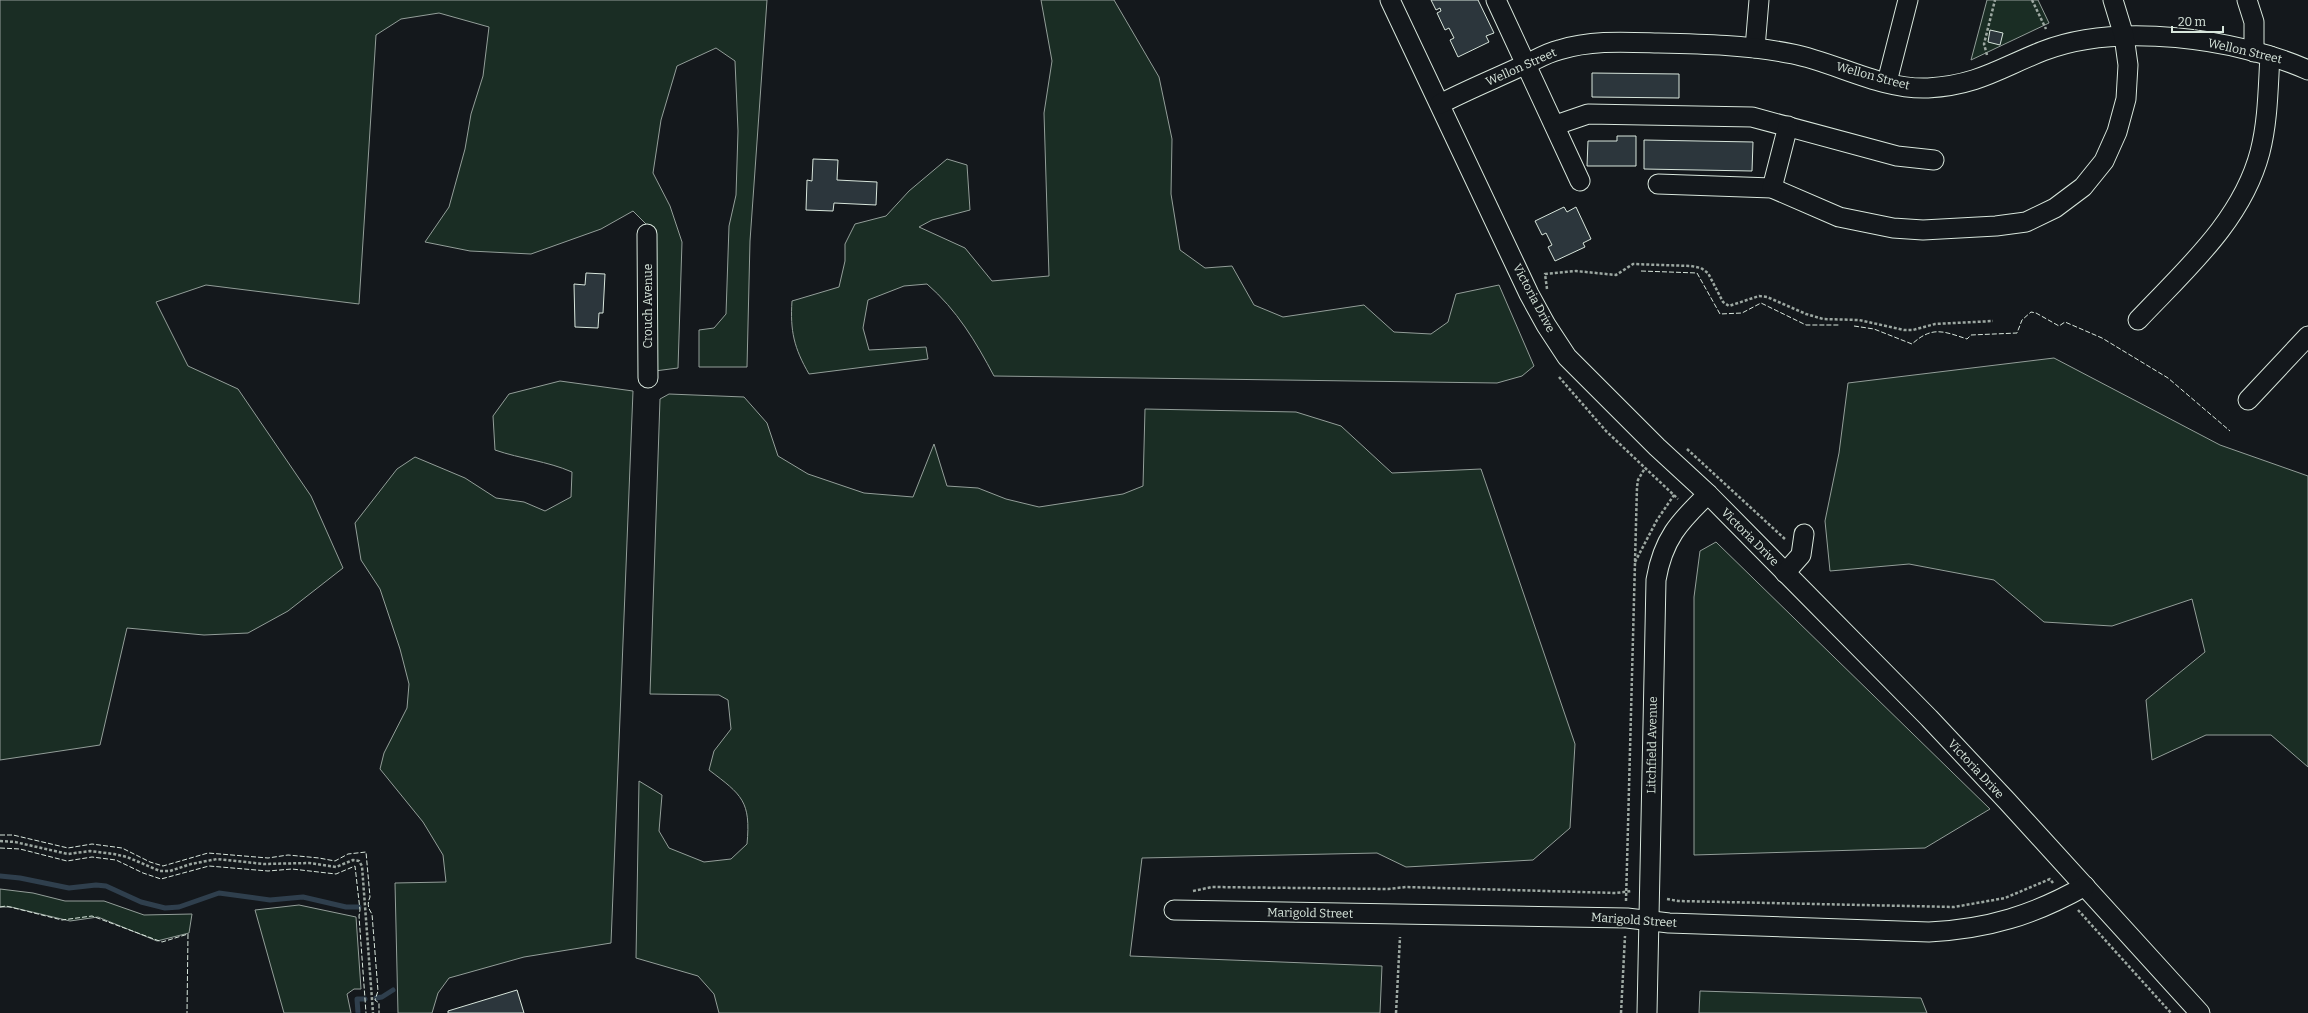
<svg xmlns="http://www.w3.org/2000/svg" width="2308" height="1013" font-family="Bitter,serif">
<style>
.green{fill:#1a2d24;stroke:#939e99}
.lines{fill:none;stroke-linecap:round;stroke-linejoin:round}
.stream{stroke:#2f3f4d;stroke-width:5}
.building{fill:#2c363c;stroke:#d8e6dc}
.minor-casing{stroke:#d8e6dc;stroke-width:21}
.path{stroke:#9da8a2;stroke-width:2.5;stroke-dasharray:3 2;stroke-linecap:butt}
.minor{stroke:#14181c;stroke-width:19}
.fence{stroke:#d8e6dc;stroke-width:1;stroke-dasharray:5 2;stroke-linecap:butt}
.labels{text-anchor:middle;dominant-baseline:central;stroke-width:3;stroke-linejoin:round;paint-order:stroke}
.street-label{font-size:12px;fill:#d8e6dc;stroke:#14181c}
</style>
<rect width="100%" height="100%" fill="#14181c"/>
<g class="green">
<path d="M0,0H767L750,241L747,367H699V330L714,328L726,314L729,226L736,195L738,131L735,61L716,48L677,66L661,120L653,173L670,206L682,242L678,368L647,372L654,232L633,211L601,229L531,254L470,251L425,242L449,207L465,149L471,114L483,76L489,27L439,13L401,19L376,35L359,304L206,285L156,302L188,366L238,389L311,496L343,568L288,611L248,633L204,635L127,628L100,745L0,760Z"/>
<path d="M1041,0H1114L1159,77L1172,139L1171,194L1180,250L1205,268L1232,266L1254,305L1283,317L1364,305L1394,332L1431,334L1448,322L1456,294L1499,285L1534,366L1522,376L1497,383L994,376C976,342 957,310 927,284L904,286L868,300L863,328L869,350L926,347L928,359L809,374C794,348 790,331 792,301L839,287L845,261V244L855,224L886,216L909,191L947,159L967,165L970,210L932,220L919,227L965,248L992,281L1049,276L1044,113L1052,61Z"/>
<path d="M1987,0H2038L2049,23L1971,60Z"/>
<path d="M2054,358L2220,445L2308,476V767L2271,735H2206L2152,760L2146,700L2205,652L2192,599L2112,626L2044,622L1994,580L1909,564L1830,571L1825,521L1839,453L1848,383Z"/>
<path d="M560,381L633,391L611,943L524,957L449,978L438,993L432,1013H398L395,883L446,882L443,855L423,822L380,769L384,753L407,708L409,684L400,649L380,589L361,560L355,523L397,469L415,457L465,478L496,498L524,502L545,511L571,497L572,472C547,461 521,459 495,450L493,416L509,394Z"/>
<path d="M669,394L744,397L767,423L778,456L808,474L864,493L913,497L934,444L947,486L978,488L1006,499L1039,507L1123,494L1143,486L1145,409L1296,412L1341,426L1392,473L1481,469L1575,744L1570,828L1533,860L1406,867L1377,853L1142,858L1130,956L1382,966L1380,1013H719L714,994L698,976L636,958L639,781L662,795L659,831L669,848L704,862L731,859L747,844C751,801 742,795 709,770L714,751L731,729L728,700L719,695L650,694L660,399Z"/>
<path d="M1716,542L1990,809L1925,848L1694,855V597L1700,551Z"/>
<path d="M0,889L33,893L65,901H104L144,915L192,914L189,933L157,941L98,917L70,921L11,907H0Z"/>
<path d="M299,905L356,917L361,989H354L347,994L351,1013H284L255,910Z"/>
<path d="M1700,991L1921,998L1927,1013H1699Z"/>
</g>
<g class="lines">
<g class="stream">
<path d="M0,876L20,878L69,888L96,885L106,886L141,902L165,908L179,907L219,893L270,900L303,897L346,907H359"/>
<path d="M376,998L382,997L393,990"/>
<path d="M358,1013L357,999H365"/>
</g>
</g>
<g class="building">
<path d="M1431,0H1478L1494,33L1486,36L1489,42L1458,57L1450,40L1454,38L1449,28L1445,30L1437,13L1441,11L1440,8L1436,10Z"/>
<path d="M1990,30L2003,33L2000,45L1988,42Z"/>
<path d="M1592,73L1679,74V98L1592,97Z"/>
<path d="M1617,136H1636V166H1587L1588,141H1617Z"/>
<path d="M1644,140L1753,142L1752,171L1644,169Z"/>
<path d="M813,159L838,160L837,180L877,182L876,205L834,203L833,211L806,210L807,180L812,181Z"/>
<path d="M1564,207L1567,212L1576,207L1591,239L1583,243L1585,247L1555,261L1548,247L1552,245L1546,233L1542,235L1535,221Z"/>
<path d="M586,273L605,274L603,313H599L598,328L575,327L574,284L585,285Z"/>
<path d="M517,990L524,1013H448V1011Z"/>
</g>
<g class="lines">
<defs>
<g id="minor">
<path d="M1390,0L1529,294L1546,325L1567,357L1657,447L1708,494L1929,718L2007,801L2200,1013"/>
<path d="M1496,0L1580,181"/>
<path d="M2247,0L2254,22V52"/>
<path d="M1755,48L1759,0"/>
<path d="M1887,82L1908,0"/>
<path d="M1440,104C1467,90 1494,79 1522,66C1534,61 1546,53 1559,50C1591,40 1624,42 1658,43C1703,44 1749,45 1793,54C1837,63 1882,90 1928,88C1978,85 2000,68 2043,51C2117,22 2236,38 2308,70"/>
<path d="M1556,125L1588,114L1752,117L1897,156L1934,160"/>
<path d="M1658,184L1772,188L1839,217L1893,228L1923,230L1996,226L2026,222L2055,208L2083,187L2104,161L2117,132L2126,99L2128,65L2124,36L2113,0"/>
<path d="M1772,188L1788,126"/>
<path d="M647,234L648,378"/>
<path d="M2138,320C2185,270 2242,221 2260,152C2268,121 2268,88 2270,56"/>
<path d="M2248,400L2308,336"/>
<path d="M1785,573L1801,555L1804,534"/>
<path d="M1174,910L1627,918L1669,923L1929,932C1988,929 2034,915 2085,886"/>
<path d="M1647,1013L1656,580C1663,539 1679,522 1708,494"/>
</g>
</defs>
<use href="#minor" class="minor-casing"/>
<g class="path">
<path d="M2032,0L2046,29"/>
<path d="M1987,55L1984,44L1995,0"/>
<path d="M1547,289L1545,274L1576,271L1616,275L1633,264L1691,266L1701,268L1708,273L1723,302L1729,306L1759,296L1767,297L1806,314L1823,319L1859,320L1904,330H1913L1935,324L1993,321"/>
<path d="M1559,377L1606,431L1678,499"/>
<path d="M1687,449L1786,540"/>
<path d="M1635,562L1657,520L1674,495"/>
<path d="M0,841L15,842L68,854L90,851L114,854L127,857L160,871H170L191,864L217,859L264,864L309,863L336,867L353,860L359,861L362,866L373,1013"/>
<path d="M1193,891L1212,887L1388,889L1406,887L1616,893L1632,891"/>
<path d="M1667,899L1678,901L1954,907L2005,898L2050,879L2053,883"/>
<path d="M1626,901L1637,487L1638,480L1645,468"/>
<path d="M2078,910L2171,1013"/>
<path d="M1396,1013L1400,937"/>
<path d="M1621,1013L1625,936"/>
</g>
<use href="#minor" class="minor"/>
<g class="fence">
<path d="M1641,271L1697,273L1720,314L1742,313L1761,303L1806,325H1840"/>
<path d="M1854,326L1874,329L1912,344C1932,326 1943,331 1967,339L1971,335L2017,333L2022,320L2031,312L2036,313L2059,326L2065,322L2102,338L2168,378L2230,431"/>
<path d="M0,835H13L68,848L92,844L122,848L150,862L163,866L208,853L268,858L288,855L319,858L335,861L348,854L366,852L370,897C367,904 368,908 372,914L378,991L375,1000L379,1003V1013"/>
<path d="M0,848L20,849L67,861L92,857L116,860L143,873L161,879L209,866L268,871L292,869L336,874L355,866L360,910L359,916L366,1013"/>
<path d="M0,907L6,906L62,920L92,916L162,942L188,934L187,1013"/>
</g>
</g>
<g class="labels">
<g class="street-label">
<text transform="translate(2245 51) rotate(13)">Wellon Street</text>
<text transform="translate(1521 67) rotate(-24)">Wellon Street</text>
<text transform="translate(1873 76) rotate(15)">Wellon Street</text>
<text transform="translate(1534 298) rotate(62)">Victoria Drive</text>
<text transform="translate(648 306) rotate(-90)">Crouch Avenue</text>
<text transform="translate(1750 537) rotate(45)">Victoria Drive</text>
<text transform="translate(1652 745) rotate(-89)">Litchfield Avenue</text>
<text transform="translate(1976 769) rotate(47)">Victoria Drive</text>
<text transform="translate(1310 913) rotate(1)">Marigold Street</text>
<text transform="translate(1634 920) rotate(4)">Marigold Street</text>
</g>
</g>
<path d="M2172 26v6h51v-6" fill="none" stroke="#d8e6dc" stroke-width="2"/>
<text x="2178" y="26" font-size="12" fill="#d8e6dc" stroke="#14181c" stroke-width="3" paint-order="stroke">20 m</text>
</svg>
